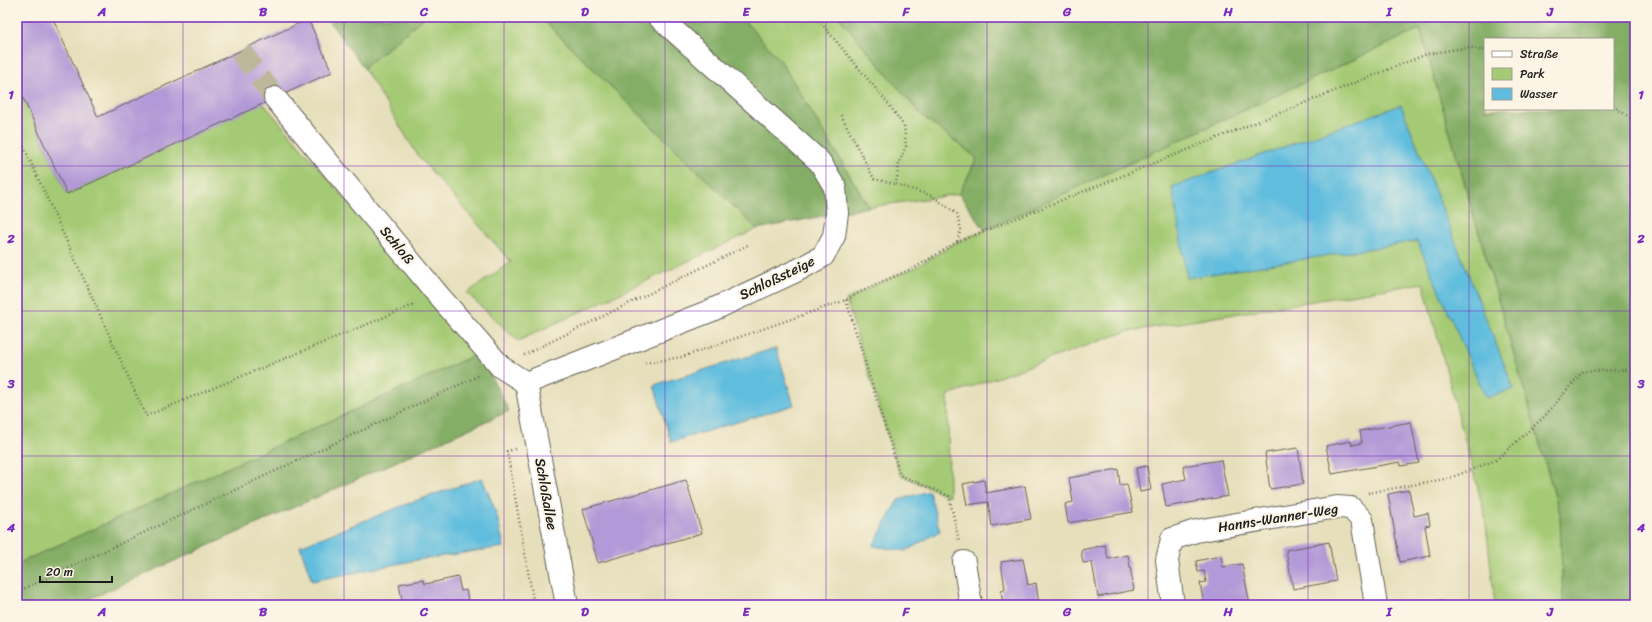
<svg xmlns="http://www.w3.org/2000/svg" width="1652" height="622" font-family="Sriracha,sans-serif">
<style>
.green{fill:#a5ca75;stroke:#607348}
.forest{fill:#84ae66;stroke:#506541;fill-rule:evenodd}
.water{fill:#60bdde;stroke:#3e6c7d}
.building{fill:#b299d7}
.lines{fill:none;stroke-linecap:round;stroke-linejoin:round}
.minor-tunnel{stroke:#beb89b;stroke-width:22;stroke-dasharray:22 11;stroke-linecap:butt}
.minor-casing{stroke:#636054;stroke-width:24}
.path{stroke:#636054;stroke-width:2.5;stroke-dasharray:1 3;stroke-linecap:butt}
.minor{stroke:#fff;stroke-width:22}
.grid{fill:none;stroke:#7b2cbf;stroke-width:1;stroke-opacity:0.55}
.labels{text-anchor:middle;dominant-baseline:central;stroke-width:4;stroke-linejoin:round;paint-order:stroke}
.street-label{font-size:14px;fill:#1c1c1c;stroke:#fcf5e5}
.neatline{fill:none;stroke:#7b2cbf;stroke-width:1.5}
.grid-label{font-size:13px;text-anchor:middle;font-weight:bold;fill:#7b2cbf}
</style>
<rect width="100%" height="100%" fill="#fcf5e5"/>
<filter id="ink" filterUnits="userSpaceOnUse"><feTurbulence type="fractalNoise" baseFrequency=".025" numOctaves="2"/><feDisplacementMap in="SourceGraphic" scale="8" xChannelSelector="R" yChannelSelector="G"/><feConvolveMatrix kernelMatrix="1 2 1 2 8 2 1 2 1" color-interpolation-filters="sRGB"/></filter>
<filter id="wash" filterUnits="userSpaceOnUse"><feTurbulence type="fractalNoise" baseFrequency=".012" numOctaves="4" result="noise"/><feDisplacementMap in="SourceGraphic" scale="16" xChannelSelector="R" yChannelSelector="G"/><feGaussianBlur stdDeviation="0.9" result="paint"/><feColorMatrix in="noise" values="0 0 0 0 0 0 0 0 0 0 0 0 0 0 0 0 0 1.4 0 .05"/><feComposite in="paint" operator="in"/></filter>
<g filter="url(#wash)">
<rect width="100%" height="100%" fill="#e6dfbb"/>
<g class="green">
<path d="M424,17H540L757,229L518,341L467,293L511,262L418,156L364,68Z"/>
<path d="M741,17H839L921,115L977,158L959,194L869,207L780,60Z"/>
<path d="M1420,29L1560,514L1563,605H1495L1485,515L1423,283L1125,332L948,395L949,496L900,475L846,300L870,287L916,267L957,242L985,230Z"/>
<path d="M17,85L67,194L263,103L430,298L475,355L17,564Z"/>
</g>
<g class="forest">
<path d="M319,17H424L364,68L327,19Z"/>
<path d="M540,17H741L780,60L869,207L757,229Z"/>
<path d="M839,17H1635V605H1563L1560,514L1420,29L985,230L959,194L977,158L921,115ZM1485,39H1613V109H1485Z"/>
<path d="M475,355L488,371L509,411L76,605H17V564Z"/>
</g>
<g class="water">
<path d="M1401,105L1514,389L1486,398L1417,241L1187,278L1172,187Z"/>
<path d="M776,348L794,405L671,442L654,385Z"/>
<path d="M482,478L496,512L504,547L417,560L312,581L300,546L412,502Z"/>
<path d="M929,491L940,531L906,551L873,546L898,500Z"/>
</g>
<g id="blocks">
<g class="building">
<path d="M17,17H52L98,117L308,19L332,72L67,194L17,85Z"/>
<path d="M1411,422L1419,463L1401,466L1400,462L1332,474L1326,446L1351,441L1352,445L1362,443L1360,431Z"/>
<path d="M1298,448L1303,484L1270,489L1265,453Z"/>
<path d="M1221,460L1228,496L1166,507L1162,484L1186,479L1183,466Z"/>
<path d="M1147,466L1151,490L1140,492L1136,468Z"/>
<path d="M1118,469L1120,485L1127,484L1133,512L1068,523L1065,504L1073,502L1069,478Z"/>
<path d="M686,480L702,533L598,563L583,509Z"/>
<path d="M984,480L986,493L1025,486L1031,519L992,526L988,502L967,505L963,484Z"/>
<path d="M1409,490L1414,516L1428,513L1430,525L1425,526L1430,556L1400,562L1388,494Z"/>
<path d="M1329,542L1336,581L1293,589L1286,550Z"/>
<path d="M1105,545L1108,559L1128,555L1134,590L1098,597L1092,562L1083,563L1081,550Z"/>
<path d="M1221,556L1223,567L1242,564L1250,605H1204L1200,583L1206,582L1204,571L1198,572L1196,561Z"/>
<path d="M1023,559L1028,585L1036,583L1039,605H1003L1001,590L1005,589L1001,562Z"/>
<path d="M458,577L461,591L466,590L469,605H403L399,584L423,580L425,584Z"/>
<path d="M1443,601L1444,605H1424L1423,604Z"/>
</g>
</g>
</g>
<g filter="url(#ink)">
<use href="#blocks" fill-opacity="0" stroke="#636054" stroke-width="1"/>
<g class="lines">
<path class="minor-tunnel" d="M240,51L275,98"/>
<defs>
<g id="minor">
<path d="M275,98L439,296L501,367L526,383"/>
<path d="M526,383L710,311L798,270L823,256L834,236L837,213L835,187L820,162L659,17"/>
<path d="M526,383L567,605"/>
<path d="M964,562L971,605"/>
<path d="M1173,605L1167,560L1172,539L1196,531L1337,507L1351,508L1362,520L1376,605"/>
</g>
</defs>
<use href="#minor" class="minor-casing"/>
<g class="path">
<path d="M816,17L887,102L904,126L906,146L899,163L896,184L932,196L957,214L961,229L957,242"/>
<path d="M1613,106L1635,121"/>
<path d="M841,115L874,179L896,184"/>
<path d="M17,132L146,416L416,304"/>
<path d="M846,300L900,475L949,496L959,541"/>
<path d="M524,355L748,245"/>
<path d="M645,363L682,357L846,300L870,287L916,267L957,242L1427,54L1470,47L1485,51"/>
<path d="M515,449L507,451L534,605"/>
<path d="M1368,493L1450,478L1496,460L1544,417L1583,371L1627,370L1635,381"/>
<path d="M17,592L478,376"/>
</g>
<use href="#minor" class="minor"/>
</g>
</g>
<path class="grid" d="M183,17V605M344,17V605M504,17V605M665,17V605M826,17V605M987,17V605M1148,17V605M1308,17V605M1469,17V605M17,166H1635M17,311H1635M17,456H1635"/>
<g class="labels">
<g class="street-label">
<text transform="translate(397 245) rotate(50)">Schloß</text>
<text transform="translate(777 278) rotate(-26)">Schloßsteige</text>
<text transform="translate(546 494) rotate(80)">Schloßallee</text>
<text transform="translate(1278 518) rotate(-9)">Hanns-Wanner-Weg</text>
</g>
</g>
<rect width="1652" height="622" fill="none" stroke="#fcf5e5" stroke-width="44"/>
<rect x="1484" y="38" width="130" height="72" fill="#fcf5e5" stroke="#a29e95"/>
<rect x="1492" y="51" width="20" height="6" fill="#ffffff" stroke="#a29e95"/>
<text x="1520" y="58" font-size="12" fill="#1c1c1c">Straße</text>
<rect x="1492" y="68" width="20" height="12" fill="#a5ca75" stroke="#a29e95"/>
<text x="1520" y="78" font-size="12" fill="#1c1c1c">Park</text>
<rect x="1492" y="88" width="20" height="12" fill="#60bdde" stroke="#a29e95"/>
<text x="1520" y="98" font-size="12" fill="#1c1c1c">Wasser</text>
<path d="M40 576v6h72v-6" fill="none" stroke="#1c1c1c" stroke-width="2"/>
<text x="46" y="576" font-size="12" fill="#1c1c1c" stroke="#fcf5e5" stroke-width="3" paint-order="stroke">20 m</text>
<rect x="22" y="22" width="1608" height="578" class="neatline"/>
<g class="grid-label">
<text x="102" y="16">A</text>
<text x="263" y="16">B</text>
<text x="424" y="16">C</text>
<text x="585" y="16">D</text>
<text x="746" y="16">E</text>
<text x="906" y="16">F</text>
<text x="1067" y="16">G</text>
<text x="1228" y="16">H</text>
<text x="1389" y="16">I</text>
<text x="1550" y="16">J</text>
<text x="11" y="99">1</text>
<text x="1641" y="99">1</text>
<text x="11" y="243">2</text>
<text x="1641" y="243">2</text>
<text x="11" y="388">3</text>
<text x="1641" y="388">3</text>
<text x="11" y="532">4</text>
<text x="1641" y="532">4</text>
<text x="102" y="616">A</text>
<text x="263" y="616">B</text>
<text x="424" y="616">C</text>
<text x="585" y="616">D</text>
<text x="746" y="616">E</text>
<text x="906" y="616">F</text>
<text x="1067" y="616">G</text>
<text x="1228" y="616">H</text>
<text x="1389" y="616">I</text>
<text x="1550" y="616">J</text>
</g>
</svg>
